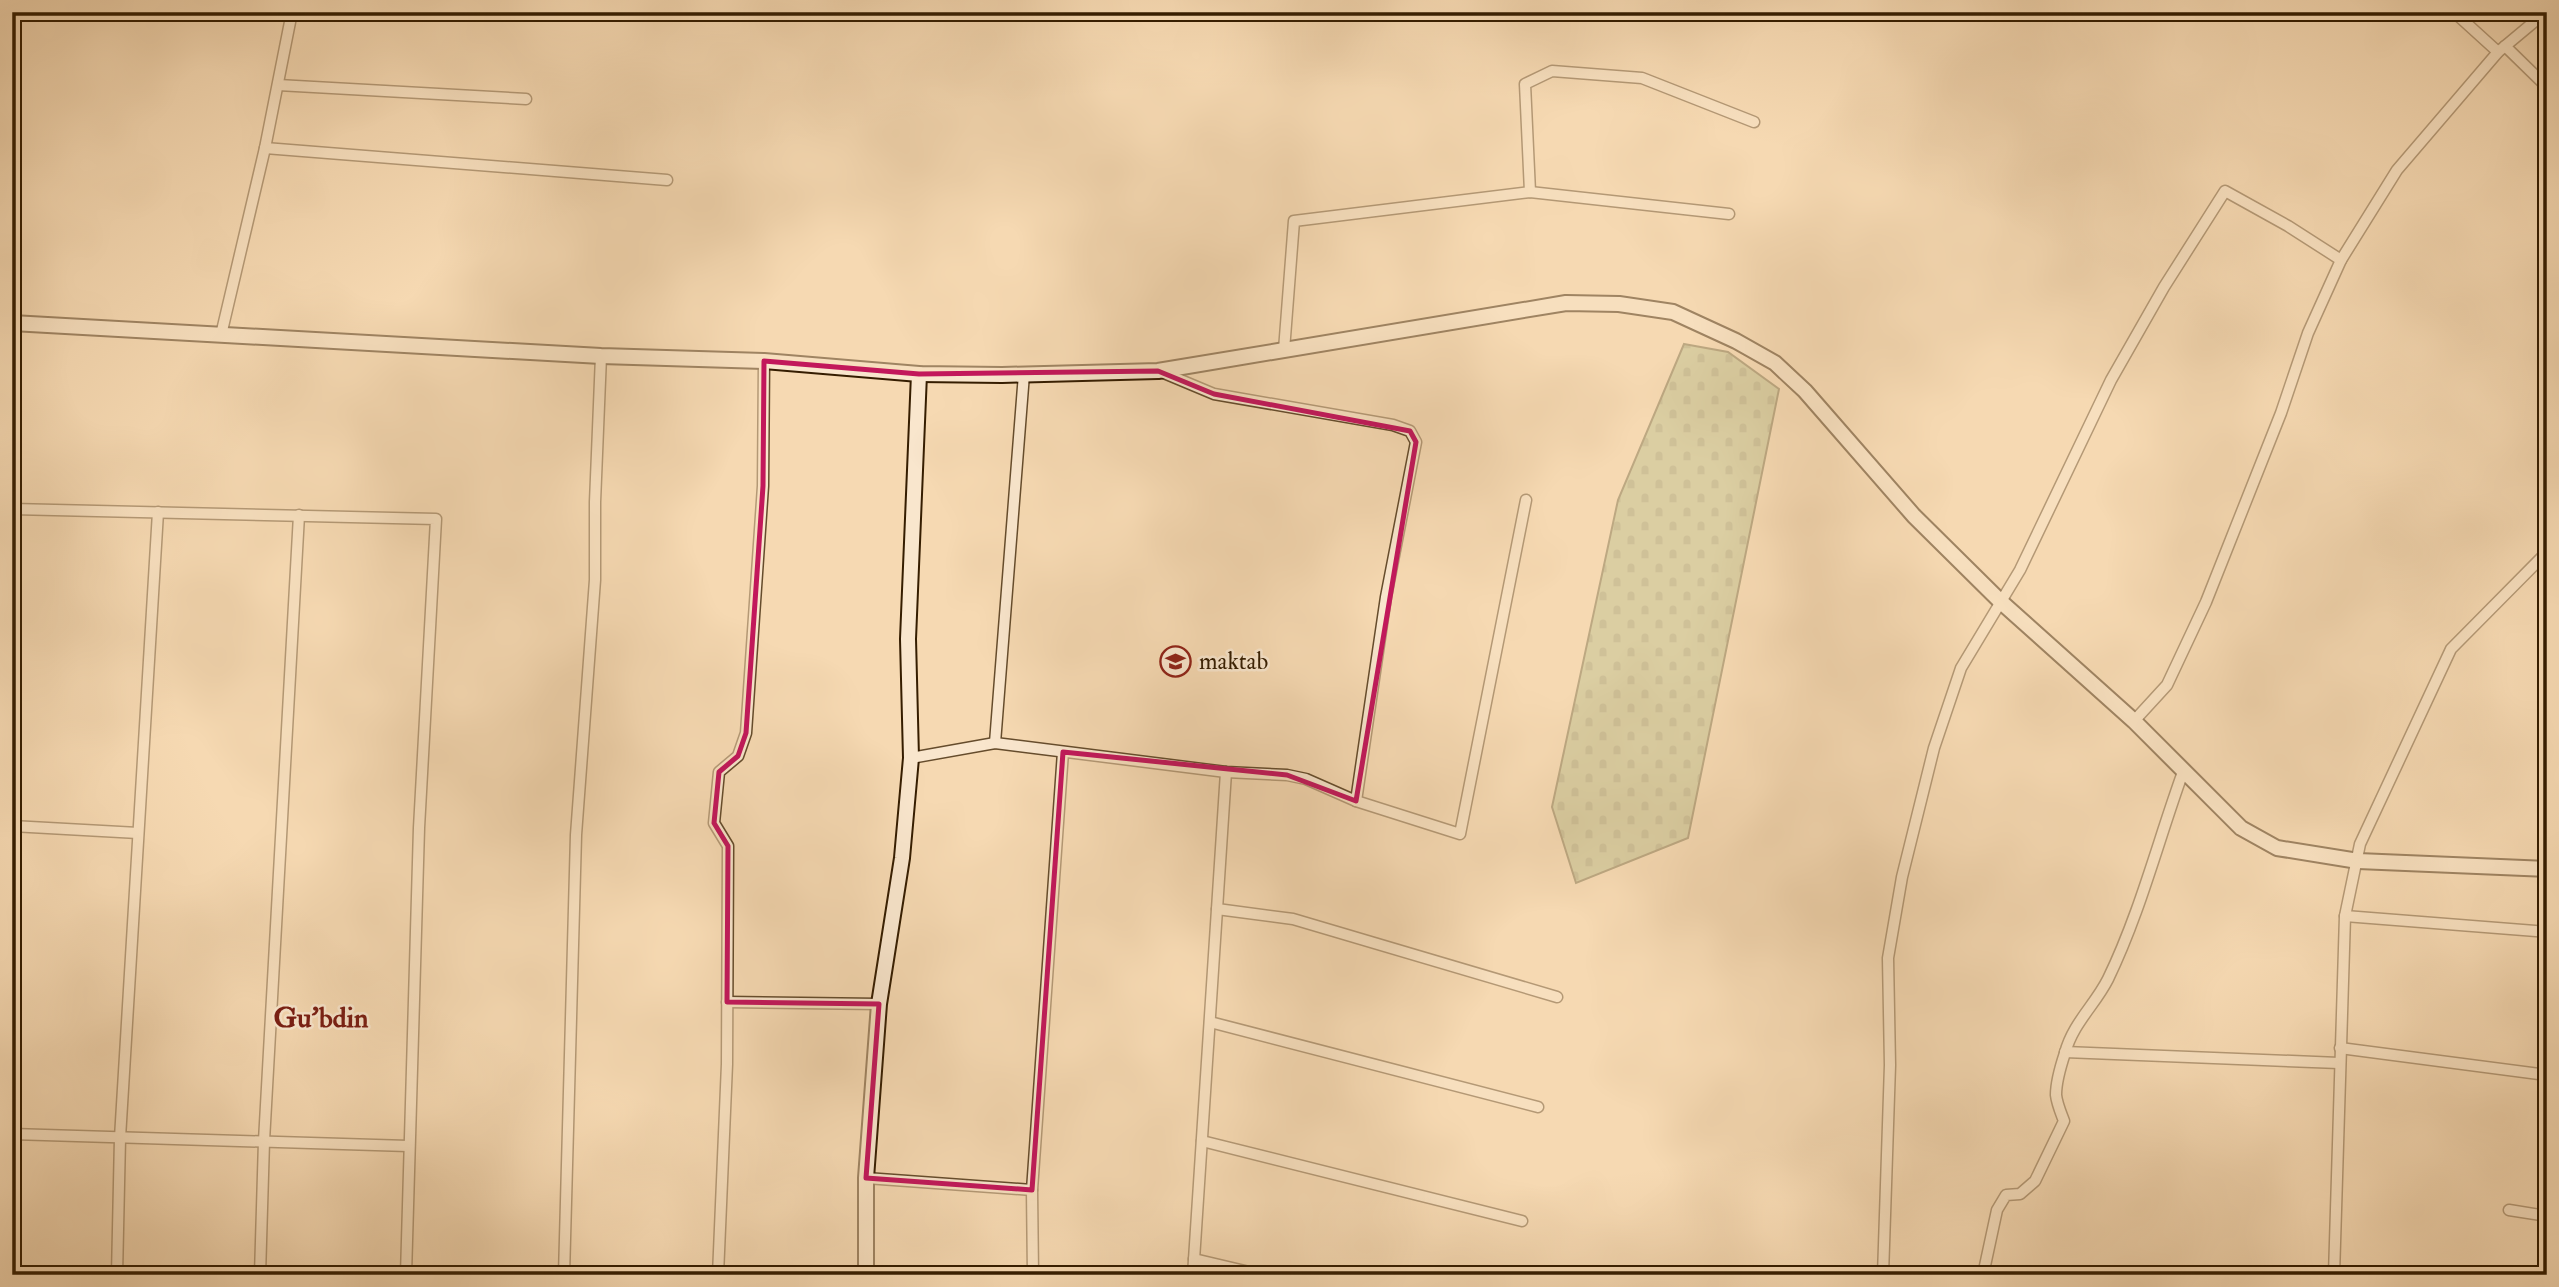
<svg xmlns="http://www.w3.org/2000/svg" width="2559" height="1287" font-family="'IM FELL Double Pica',serif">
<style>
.cemetery{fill:url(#cemetery-stones);stroke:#786e47;stroke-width:2}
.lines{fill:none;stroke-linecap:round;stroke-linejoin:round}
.street-casing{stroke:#654c2c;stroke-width:13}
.secondary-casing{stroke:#351d00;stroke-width:18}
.street{stroke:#f9e6cd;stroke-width:10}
.secondary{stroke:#f9e6cd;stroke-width:14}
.marked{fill:none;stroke:#c2185b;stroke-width:5;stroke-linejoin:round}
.labels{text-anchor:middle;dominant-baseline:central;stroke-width:5;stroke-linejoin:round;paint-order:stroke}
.poi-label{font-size:24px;fill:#351d00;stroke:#f9e6cd;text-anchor:start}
.quarter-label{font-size:28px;font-weight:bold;fill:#7a1f14;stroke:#f9e6cd}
</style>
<defs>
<pattern id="cemetery-stones" width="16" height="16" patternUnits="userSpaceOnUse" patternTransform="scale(1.75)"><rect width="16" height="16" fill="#bac08e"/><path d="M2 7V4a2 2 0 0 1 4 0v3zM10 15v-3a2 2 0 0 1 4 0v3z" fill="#a0a579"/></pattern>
</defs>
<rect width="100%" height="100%" fill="#f6d9b2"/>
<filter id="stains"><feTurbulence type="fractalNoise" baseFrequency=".00286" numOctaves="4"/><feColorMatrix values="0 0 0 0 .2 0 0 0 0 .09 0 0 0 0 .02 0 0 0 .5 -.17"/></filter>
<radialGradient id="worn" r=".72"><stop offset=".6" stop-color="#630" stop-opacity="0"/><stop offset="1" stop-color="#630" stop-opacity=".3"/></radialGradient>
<path class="cemetery" d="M1684,344L1728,352L1779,389L1688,838L1576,883L1552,807L1618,500Z"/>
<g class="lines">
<defs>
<g id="street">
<path d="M2454,12L2498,52"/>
<path d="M2505,46L2547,87"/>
<path d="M278,85L526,99"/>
<path d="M265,148L667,180"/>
<path d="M1530,192L1525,84L1552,71L1642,78L1754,122"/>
<path d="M221,335L265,148L292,12"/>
<path d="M1284,350L1294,221L1530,192L1729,214"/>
<path d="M1159,371L1214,394L1393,425L1410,431L1416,442L1386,597L1356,801"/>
<path d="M12,509L436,519L419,828L406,1275"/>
<path d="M12,530L15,324"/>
<path d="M2134,721L2167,685L2206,602L2281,413L2308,333L2341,260L2397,170L2498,52L2546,12"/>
<path d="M995,743L1024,374"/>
<path d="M911,758L995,743L1226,772L1287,775L1306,779L1356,801L1460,834L1526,500"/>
<path d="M12,826L138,833"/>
<path d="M1217,909L1293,919L1557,997"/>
<path d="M2345,916L2547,932"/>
<path d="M727,1002L879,1004"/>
<path d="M1210,1022L1538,1107"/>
<path d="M2340,1048L2547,1075"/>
<path d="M2065,1052L2339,1063"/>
<path d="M12,1134L408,1146"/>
<path d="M1202,1141L1522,1221"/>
<path d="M866,1178L1032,1190"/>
<path d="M2509,1210L2547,1216"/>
<path d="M1194,1259L1262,1275"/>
<path d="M117,1275L120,1138L158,512"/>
<path d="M260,1275L264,1141L299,515"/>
<path d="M564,1275L576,835L595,580V502L601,356"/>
<path d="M718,1275L727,1064L728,846L714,823L719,772L738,756L746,733L763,486L764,361"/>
<path d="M1033,1275L1032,1190L1063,752"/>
<path d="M1193,1275L1226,772"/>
<path d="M1883,1275L1890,1065L1888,958L1902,877L1934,748L1961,668L2020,570L2111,380L2164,287L2225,191L2288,226L2341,260"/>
<path d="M1983,1275L1997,1210L2006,1195L2020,1194L2035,1181L2064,1121C2061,1113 2057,1104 2056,1095C2056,1083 2061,1065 2065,1053C2073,1023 2095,1005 2108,979C2140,913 2158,841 2183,772"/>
<path d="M2334,1275L2345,916L2360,844L2451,649L2547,552"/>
</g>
<g id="secondary">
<path d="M12,323L601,356L764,361L919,374L1002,375L1158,371L1566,303L1619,304L1673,312L1736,341L1775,363L1805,391L1914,516L2000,601L2134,721L2241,828L2277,848L2358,861L2547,869"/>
<path d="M866,1275V1178L879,1004L902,858L911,758L908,639L919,374"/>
</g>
</defs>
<use href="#street" class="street-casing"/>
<use href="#secondary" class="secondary-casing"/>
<use href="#street" class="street"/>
<use href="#secondary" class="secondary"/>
</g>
<path d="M0 0H2559V1287H0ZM764,361L919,374L1158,371L1214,394L1410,431L1416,442L1356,801L1287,775L1063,752L1032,1190L866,1178L879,1004L727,1002L728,846L714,823L719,772L738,756L746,733L763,486Z" fill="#f6d9b2" fill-opacity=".55" fill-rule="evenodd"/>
<path class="marked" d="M764,361L919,374L1158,371L1214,394L1410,431L1416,442L1356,801L1287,775L1063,752L1032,1190L866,1178L879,1004L727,1002L728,846L714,823L719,772L738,756L746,733L763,486Z"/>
<defs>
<symbol id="school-ring" viewBox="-11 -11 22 22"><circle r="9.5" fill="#f9e6cd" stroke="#8f2418" stroke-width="1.5"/><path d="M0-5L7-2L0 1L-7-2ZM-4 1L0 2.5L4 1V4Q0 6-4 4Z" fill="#8f2418"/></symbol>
</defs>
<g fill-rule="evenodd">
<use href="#school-ring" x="1158" y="644" width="35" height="35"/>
</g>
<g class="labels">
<g class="poi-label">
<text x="1199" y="661">maktab</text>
</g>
<g class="quarter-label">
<text x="321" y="1018">Gu'bdin</text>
</g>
</g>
<rect width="2559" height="1287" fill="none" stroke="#f6d9b2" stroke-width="42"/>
<rect x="14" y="14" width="2531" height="1259" fill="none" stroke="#351d00" stroke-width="3.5"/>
<rect x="21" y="21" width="2517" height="1245" fill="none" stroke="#351d00" stroke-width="2"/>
<rect width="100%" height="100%" filter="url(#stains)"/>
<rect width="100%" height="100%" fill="url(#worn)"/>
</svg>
